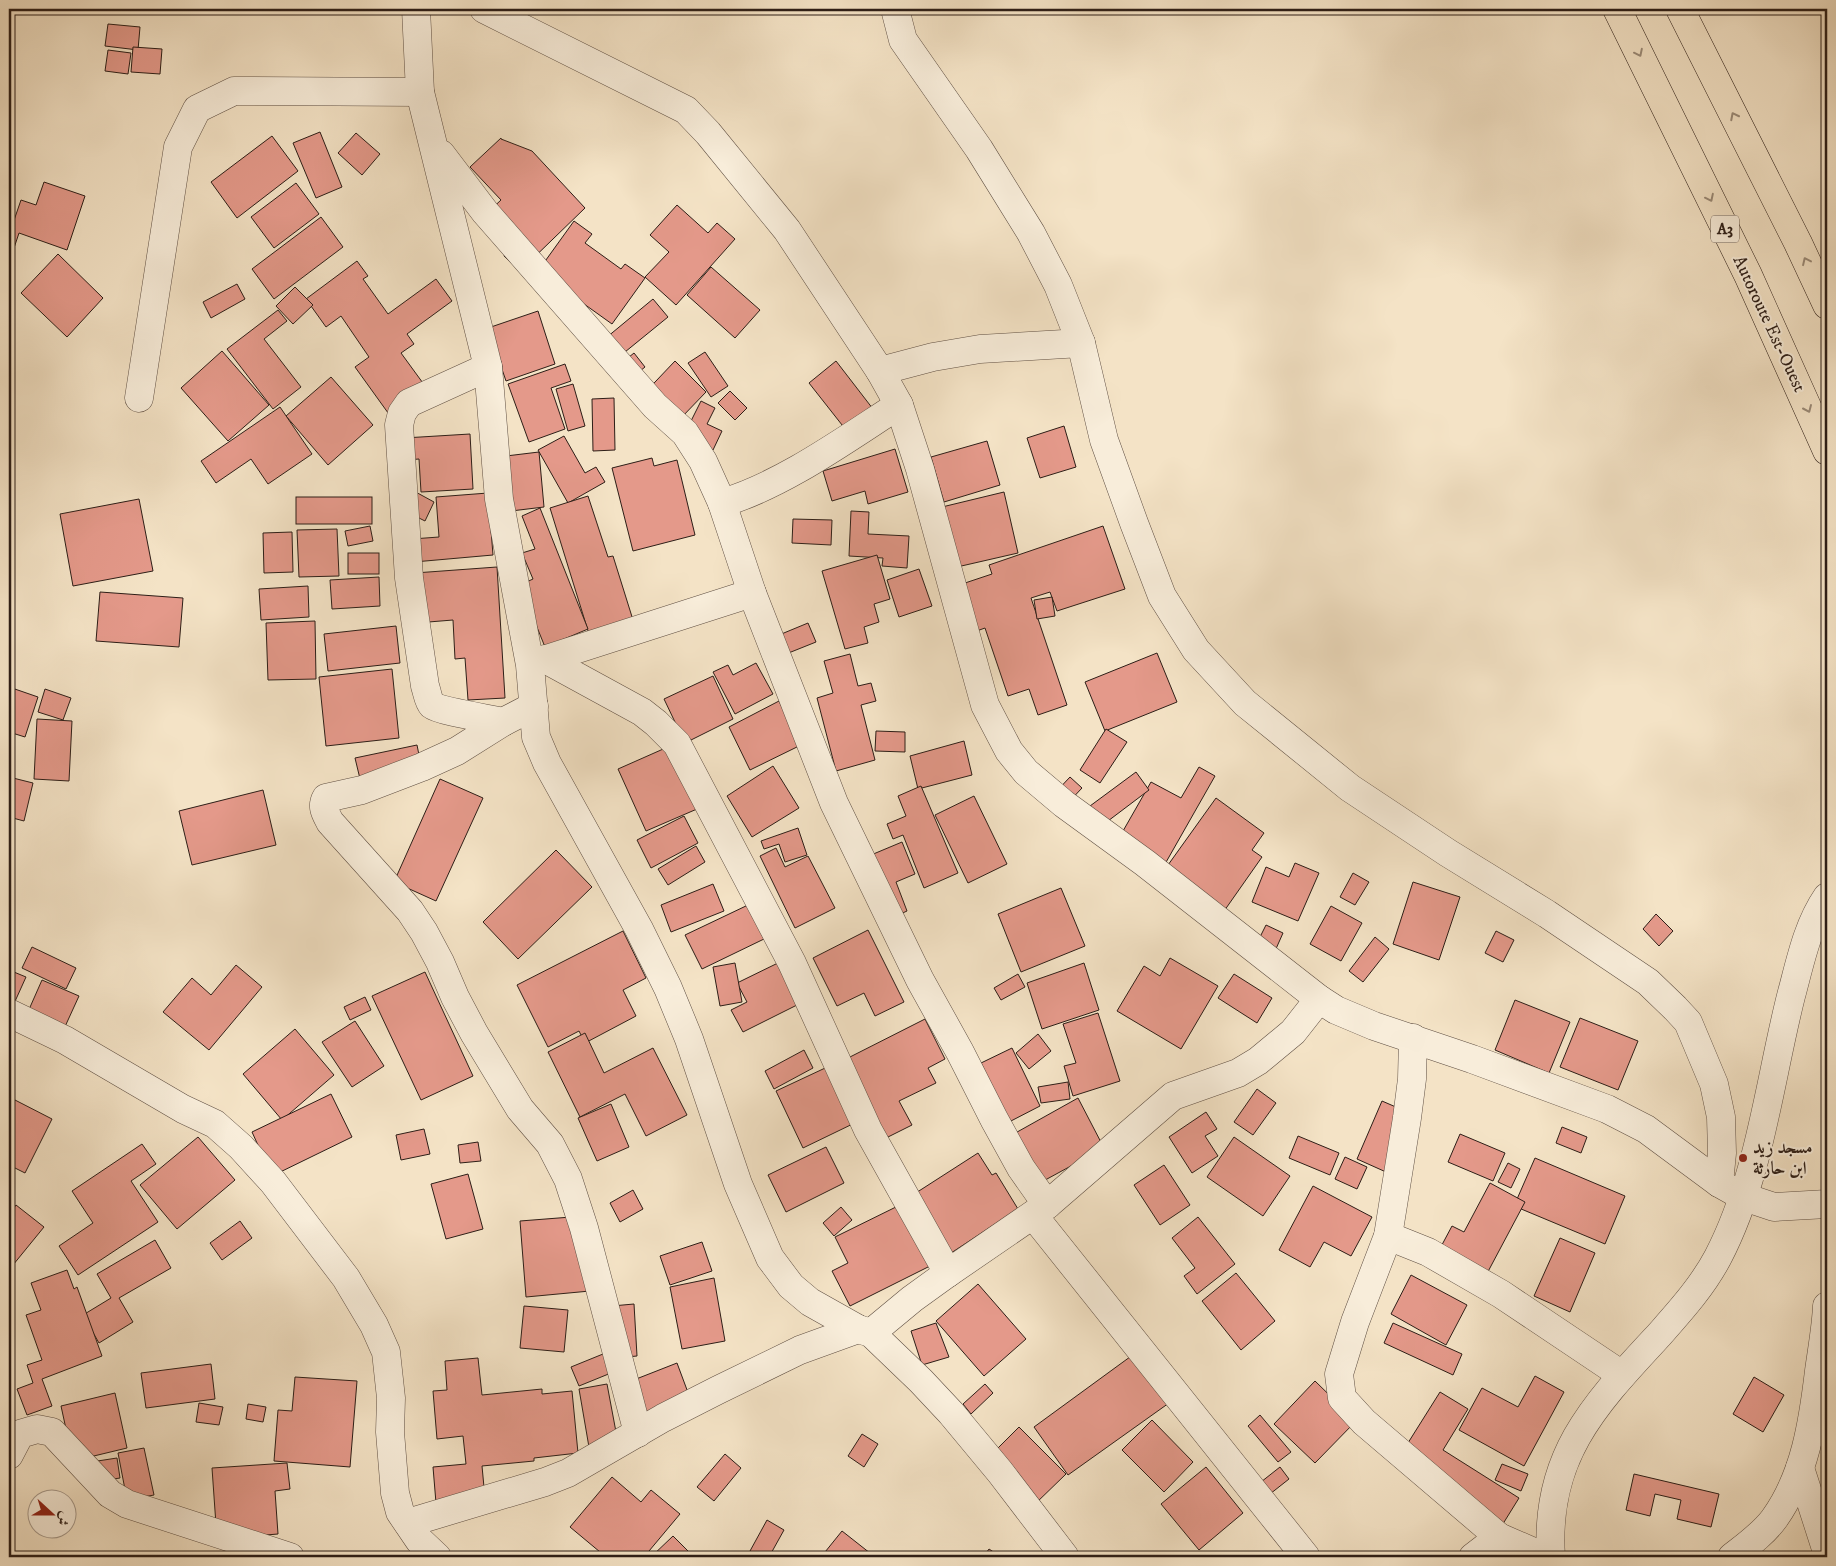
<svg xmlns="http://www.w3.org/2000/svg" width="1836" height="1566" font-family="'IM FELL DW Pica',Amiri,serif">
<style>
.building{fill:#e4998a;stroke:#2d1e17}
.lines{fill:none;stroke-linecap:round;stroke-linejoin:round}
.minor-casing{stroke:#5f4f43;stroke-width:29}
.highway-casing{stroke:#2d1e17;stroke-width:29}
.minor{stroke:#f8edda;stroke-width:28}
.highway{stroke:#f4e3c6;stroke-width:28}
.oneway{stroke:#9a8a77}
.poi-dot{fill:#8f2418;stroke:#f8edda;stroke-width:2}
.labels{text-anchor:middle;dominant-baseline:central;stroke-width:4;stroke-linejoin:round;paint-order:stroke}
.shield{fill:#f8edda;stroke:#6a5c52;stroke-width:1}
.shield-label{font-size:16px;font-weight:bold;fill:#2d1e17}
.street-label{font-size:18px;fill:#2d1e17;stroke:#f8edda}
.poi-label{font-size:18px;font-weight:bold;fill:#2d1e17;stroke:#f8edda;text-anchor:start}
</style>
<rect width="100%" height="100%" fill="#f4e3c6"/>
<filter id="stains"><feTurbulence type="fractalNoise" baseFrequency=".004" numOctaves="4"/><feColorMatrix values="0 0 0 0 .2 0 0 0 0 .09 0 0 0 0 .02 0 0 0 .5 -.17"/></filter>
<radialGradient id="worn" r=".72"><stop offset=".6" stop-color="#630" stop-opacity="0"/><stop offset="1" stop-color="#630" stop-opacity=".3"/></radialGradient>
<g class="building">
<path d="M108,24L140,27L138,50L105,46Z"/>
<path d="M133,47L162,49L160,74L131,72Z"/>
<path d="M108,50L131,53L128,74L105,71Z"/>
<path d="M320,132L342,187L316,198L293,143Z"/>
<path d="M356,133L380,154L362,175L338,153Z"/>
<path d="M272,136L298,171L237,218L211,182Z"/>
<path d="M501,138V139L532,151L585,208L520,271L504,256L511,239L487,213L501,200L470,167Z"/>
<path d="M44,182L85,196L67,250L19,233L9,263V228L11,229L21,200L36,205Z"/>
<path d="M296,183L319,214L274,248L251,217Z"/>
<path d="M677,205L708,233L717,223L735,239L676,305L645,277L669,252L650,235Z"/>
<path d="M321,217L343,247L274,299L252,269Z"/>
<path d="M574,221L592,234L585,243L621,269L625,264L645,278L612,324L538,271Z"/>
<path d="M58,254L103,298L67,337L21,293Z"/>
<path d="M357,261L368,276L363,279L388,314L436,279L452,301L407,334L414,344L401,353L428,390L391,417L355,367L369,357L341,316L326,327L306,299Z"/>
<path d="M711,267L760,310L735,338L687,295Z"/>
<path d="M237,284L245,299L211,318L203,302Z"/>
<path d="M295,287L313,305L293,324L276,306Z"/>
<path d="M653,299L668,317L609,365L595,347Z"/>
<path d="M278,310L287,321L264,339L301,387L273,409L227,349Z"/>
<path d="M538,311L555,364L506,381L488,328Z"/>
<path d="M222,351L269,405L228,441L181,388Z"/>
<path d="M705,352L728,386L711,397L688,363Z"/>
<path d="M634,353L645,367L624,384L613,370Z"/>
<path d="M675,361L706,392L680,419L637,401Z"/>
<path d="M836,361L873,409L846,430L809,383Z"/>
<path d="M565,364L571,381L551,388L565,429L529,442L508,384Z"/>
<path d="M331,377L373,425L328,465L286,416Z"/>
<path d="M573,384L585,426L568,431L556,389Z"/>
<path d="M730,391L747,408L735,420L718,403Z"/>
<path d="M614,398L615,450L593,451L592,399Z"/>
<path d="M701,401L715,408L707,424L722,431L713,450L684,435Z"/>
<path d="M280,407L312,454L268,484L251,459L216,483L201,461Z"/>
<path d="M1064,426L1076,467L1040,478L1027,438Z"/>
<path d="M470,434L473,489L421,492L419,459L406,460L404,438Z"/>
<path d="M564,436L585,473L596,467L605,482L568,503L538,450Z"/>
<path d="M987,441L1000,485L944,502L931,457Z"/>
<path d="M895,449L908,492L868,504L865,491L832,501L823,471Z"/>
<path d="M539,452L544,507L511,511L506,456Z"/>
<path d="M652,458L654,466L677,460L695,535L633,551L612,468Z"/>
<path d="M412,490L434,502L425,521L401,509Z"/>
<path d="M1004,492L1018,553L957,567L942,507Z"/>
<path d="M488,493L493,555L414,562L412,539L439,537L436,497Z"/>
<path d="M588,496L608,557L613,556L633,620L589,634L550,508Z"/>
<rect x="296" y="497" width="76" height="27"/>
<path d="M139,499L153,571L73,586L60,514Z"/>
<path d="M540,508L588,629L545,647L520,585L533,579L522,553L535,549L522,516Z"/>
<path d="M851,511L869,512L868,534L909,536L907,568L882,566L883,558L849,556Z"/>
<path d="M793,519L832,520L831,545L792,543Z"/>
<path d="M370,526L373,541L348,546L345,531Z"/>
<path d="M1103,526L1125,589L1057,611L1050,592L1031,598L1067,705L1038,715L1029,689L1008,696L985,628L971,633L956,586L992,574L989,565Z"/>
<path d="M337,529L339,576L299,577L297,530Z"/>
<path d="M292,532L293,572L264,573L263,533Z"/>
<rect x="348" y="553" width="31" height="21"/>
<path d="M877,555L890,599L874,604L879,622L864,627L868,643L845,649L822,571Z"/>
<path d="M497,567L505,698L468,700L465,658L455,659L453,620L404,624L401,574Z"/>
<path d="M919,569L932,606L899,617L887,580Z"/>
<path d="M379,577L380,606L332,609L330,580Z"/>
<path d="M308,586L309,617L261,620L259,589Z"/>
<path d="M100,592L183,598L179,647L96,641Z"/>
<path d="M1052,597L1055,616L1037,619L1034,600Z"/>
<path d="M315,621L316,679L268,680L266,623Z"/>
<path d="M808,623L816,642L786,654L779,635Z"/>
<path d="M396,626L400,663L328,671L324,634Z"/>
<path d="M1157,653L1177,702L1105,731L1085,682Z"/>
<path d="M850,654L858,686L871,683L876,701L861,705L875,760L836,771L817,698L833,693L824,661Z"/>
<path d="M756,663L773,694L735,714L713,672L728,665L733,675Z"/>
<path d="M392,669L399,738L326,746L319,677Z"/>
<path d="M713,676L733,719L685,743L664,699Z"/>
<path d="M9,687L38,697L25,737L9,732Z"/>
<path d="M45,689L71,698L63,720L38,712Z"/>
<path d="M779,701L801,745L750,770L729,727Z"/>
<path d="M37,719L72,721L69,781L34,779Z"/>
<path d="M1106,729L1127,742L1100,783L1080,770Z"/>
<path d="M876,731L905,732V752L875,751Z"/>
<path d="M964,741L972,775L918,789L910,756Z"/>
<path d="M417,745L422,770L361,783L355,758Z"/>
<path d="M670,746L697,809L646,831L618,769Z"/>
<path d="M773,766L799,808L752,837L727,796Z"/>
<path d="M1199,767L1215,776L1165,864L1119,838L1151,782L1181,798Z"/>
<path d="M1136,772L1149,790L1104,824L1090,806Z"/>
<path d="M9,777L33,783L24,821L9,817Z"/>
<path d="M1070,777L1082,788L1066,805L1054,794Z"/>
<path d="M440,779L483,798L436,901L394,882Z"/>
<path d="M921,786L958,873L924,888L903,835L893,839L887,824L906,816L898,796Z"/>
<path d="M263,790L276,845L192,865L179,811Z"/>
<path d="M974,796L1007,864L968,883L935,815Z"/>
<path d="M1216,798L1264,833L1252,850L1262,857L1222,914L1163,872Z"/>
<path d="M684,816L698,843L651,868L637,840Z"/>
<path d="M798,828L807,855L785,862L779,844L764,849L761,841Z"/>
<path d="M902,842L915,874L896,882L907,911L896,916L871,855Z"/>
<path d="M696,846L705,862L668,885L658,869Z"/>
<path d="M776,848L785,867L808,856L835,908L795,928L760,856Z"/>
<path d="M556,850L592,887L518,959L483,922Z"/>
<path d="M1295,863L1319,873L1298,921L1252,902L1266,867L1289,877Z"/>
<path d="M1353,873L1369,882L1355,905L1340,897Z"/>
<path d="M1413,882L1460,897L1439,960L1393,944Z"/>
<path d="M713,884L724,911L671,932L661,905Z"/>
<path d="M1061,888L1085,946L1021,972L998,914Z"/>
<path d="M748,905L764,939L702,969L685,935Z"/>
<path d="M1331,906L1362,923L1341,961L1310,944Z"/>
<path d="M1656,914L1673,931L1659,946L1643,929Z"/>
<path d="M1266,925L1283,933L1275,951L1257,943Z"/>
<path d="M868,930L904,1002L875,1016L864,993L837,1006L813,958Z"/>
<path d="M623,931L646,978L623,990L636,1016L585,1043L579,1031L548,1047L517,985Z"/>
<path d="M1496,931L1514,940L1503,962L1485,953Z"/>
<path d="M1375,937L1389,949L1363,982L1349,971Z"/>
<path d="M32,947L76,968L66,989L22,968Z"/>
<path d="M1170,958L1218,986L1181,1049L1117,1011L1144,966L1160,976Z"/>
<path d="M780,962L801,1003L743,1032L731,1010L747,1002L737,983Z"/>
<path d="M735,963L742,1002L720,1006L713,967Z"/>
<path d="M1084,963L1099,1010L1042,1029L1027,983Z"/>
<path d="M236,965L262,987L209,1050L163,1012L192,978L211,995Z"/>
<path d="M9,970L26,977L12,1008L9,1007Z"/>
<path d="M425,972L473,1076L421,1100L372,996Z"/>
<path d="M1018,974L1025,987L1001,1000L994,988Z"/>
<path d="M1234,974L1272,998L1257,1023L1218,998Z"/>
<path d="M42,980L79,996L63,1031L27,1014Z"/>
<path d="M365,997L371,1010L350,1020L344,1007Z"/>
<path d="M1515,1000L1570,1022L1549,1073L1495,1050Z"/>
<path d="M1098,1013L1120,1081L1073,1096L1064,1066L1076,1063L1063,1024Z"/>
<path d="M1580,1018L1638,1041L1618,1090L1560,1067Z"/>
<path d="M925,1019L945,1059L928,1068L936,1083L899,1101L912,1125L886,1138L846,1059Z"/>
<path d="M355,1021L384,1066L352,1087L322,1042Z"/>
<path d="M295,1029L334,1075L282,1120L243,1074Z"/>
<path d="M585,1033L604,1073L653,1048L687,1115L646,1136L625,1094L580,1117L548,1052Z"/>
<path d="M1038,1034L1051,1051L1029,1069L1016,1053Z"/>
<path d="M1012,1048L1040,1106L1009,1122L981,1063Z"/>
<path d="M804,1050L813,1068L774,1089L765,1071Z"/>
<path d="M838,1062L865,1118L803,1148L776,1091Z"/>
<path d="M1068,1082L1070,1099L1041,1103L1038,1087Z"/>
<path d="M1257,1089L1276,1103L1253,1135L1234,1122Z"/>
<path d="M331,1094L352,1137L272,1176L252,1132Z"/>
<path d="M1078,1098L1104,1148L1036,1185L1010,1136Z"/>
<path d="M15,1100L52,1119L25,1173L9,1165V1113Z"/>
<path d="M1382,1101L1412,1114L1386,1172L1357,1159Z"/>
<path d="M611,1104L629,1147L597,1161L578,1118Z"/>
<path d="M1206,1112L1217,1129L1205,1136L1218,1156L1192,1173L1169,1137Z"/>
<path d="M1562,1127L1587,1137L1581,1153L1556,1143Z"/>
<path d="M424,1129L430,1154L401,1160L396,1135Z"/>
<path d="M1460,1134L1505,1153L1493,1181L1448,1162Z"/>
<path d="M1298,1136L1339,1153L1330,1175L1289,1158Z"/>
<path d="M198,1137L235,1180L177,1229L140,1185Z"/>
<path d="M1234,1137L1290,1176L1263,1216L1207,1177Z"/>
<path d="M478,1142L481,1161L460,1163L458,1145Z"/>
<path d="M142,1144L156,1164L131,1181L158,1222L78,1275L59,1246L93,1223L72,1191Z"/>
<path d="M826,1147L844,1183L786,1212L768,1175Z"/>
<path d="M978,1153L992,1175L996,1173L1018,1209L945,1257L908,1198Z"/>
<path d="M1345,1157L1367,1167L1357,1189L1335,1179Z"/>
<path d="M1535,1158L1625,1196L1605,1244L1514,1206Z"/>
<path d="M1508,1163L1520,1169L1511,1188L1498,1182Z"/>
<path d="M1164,1165L1190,1205L1160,1225L1134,1185Z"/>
<path d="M468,1174L483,1229L446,1239L431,1184Z"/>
<path d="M1490,1183L1525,1202L1483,1281L1436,1256L1452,1226L1464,1232Z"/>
<path d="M1313,1186L1372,1217L1351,1256L1324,1242L1310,1267L1279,1250Z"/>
<path d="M633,1190L643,1209L620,1222L610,1203Z"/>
<path d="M902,1204L932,1265L850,1306L832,1271L848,1263L835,1237Z"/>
<path d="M16,1205L44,1227L13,1265L9,1261V1215Z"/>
<path d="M841,1207L852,1220L834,1236L823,1223Z"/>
<path d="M584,1216L590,1291L526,1297L520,1221Z"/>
<path d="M1198,1217L1235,1264L1197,1294L1184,1276L1195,1268L1172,1238Z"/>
<path d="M240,1221L252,1238L222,1260L210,1243Z"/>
<path d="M1560,1238L1595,1253L1570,1312L1534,1296Z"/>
<path d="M155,1240L171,1268L119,1298L133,1322L99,1343L83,1315L111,1298L97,1274Z"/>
<path d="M702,1242L712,1271L670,1285L660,1256Z"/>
<path d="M67,1270L74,1289L77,1287L102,1356L42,1379L52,1406L27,1415L17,1389L33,1383L27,1365L42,1360L26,1315L41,1310L31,1283Z"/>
<path d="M1236,1273L1275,1321L1241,1350L1202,1301Z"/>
<path d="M1411,1275L1467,1305L1446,1345L1391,1314Z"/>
<path d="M714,1278L725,1341L682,1349L670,1287Z"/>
<path d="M978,1284L1026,1339L984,1376L936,1321Z"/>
<path d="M634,1304L637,1356L616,1358L612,1306Z"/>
<path d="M524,1306L568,1310L564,1352L520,1348Z"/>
<path d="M936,1323L949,1357L922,1365L911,1331Z"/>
<path d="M1393,1323L1462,1354L1453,1375L1384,1343Z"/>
<path d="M603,1354L611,1373L579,1386L571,1367Z"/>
<path d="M1134,1354L1169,1403L1068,1475L1034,1427Z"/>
<path d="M478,1358L482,1395L542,1389V1394L572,1391L578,1453L534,1458V1461L482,1466L485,1498L436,1503L433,1467L466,1464L463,1436L437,1439L433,1391L447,1390L445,1361Z"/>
<path d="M677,1363L693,1406L642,1426L626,1383Z"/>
<path d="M211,1364L215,1399L146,1408L141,1373Z"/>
<path d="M1535,1376L1564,1392L1524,1466L1459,1430L1482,1388L1518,1407Z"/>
<path d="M295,1377L357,1381L350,1467L274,1461L278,1410L292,1411Z"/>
<path d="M1754,1377L1784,1395L1763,1432L1733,1414Z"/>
<path d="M1315,1381L1356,1421L1315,1463L1274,1424Z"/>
<path d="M607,1384L619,1448L590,1453L579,1389Z"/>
<path d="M985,1384L993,1393L971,1414L963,1404Z"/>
<path d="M1440,1392L1468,1409L1443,1450L1519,1498L1501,1527L1396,1462Z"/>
<path d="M115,1393L127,1448L73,1461L61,1406Z"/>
<path d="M199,1403L223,1407L219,1425L196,1422Z"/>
<path d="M248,1404L266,1407L263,1422L246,1419Z"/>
<path d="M1260,1415L1291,1452L1278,1462L1248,1426Z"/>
<path d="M1152,1420L1193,1462L1164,1492L1122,1450Z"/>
<path d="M1019,1427L1066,1474L1034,1505L988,1458Z"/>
<path d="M862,1434L878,1444L864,1467L848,1456Z"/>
<path d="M144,1448L154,1495L127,1500L118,1453Z"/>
<path d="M725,1454L741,1468L714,1501L697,1487Z"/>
<path d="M117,1458L120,1478L94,1482L91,1462Z"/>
<path d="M287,1463L290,1489L275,1491L278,1534L217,1539L212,1468Z"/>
<path d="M1502,1464L1528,1474L1521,1491L1495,1480Z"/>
<path d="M1206,1467L1243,1513L1199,1550L1161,1504Z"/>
<path d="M1280,1467L1289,1479L1270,1494L1261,1482Z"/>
<path d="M1634,1474L1719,1494L1711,1527L1677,1519L1681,1500L1655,1494L1650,1516L1626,1510Z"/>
<path d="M612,1477L641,1502L651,1490L680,1514L644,1557H606L570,1527Z"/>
<path d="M767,1520L784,1530L769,1557H762L750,1551Z"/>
<path d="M842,1531L875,1557H821Z"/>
<path d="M673,1536L694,1557H651Z"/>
<path d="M989,1549L1001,1557H983Z"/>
</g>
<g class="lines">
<defs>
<g id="minor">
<path d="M416,9L420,92L488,367L499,499L530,665L536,737L547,763L639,929L668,988L689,1039L738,1184L770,1258L791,1286L810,1302L858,1329L871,1333L921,1381L951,1413L1000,1472L1065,1557"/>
<path d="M484,9L686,110L708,133L787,230L880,371L899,405L920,469L985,705L1009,751L1026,772L1064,804L1145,863L1319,999L1336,1010L1374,1026L1472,1059L1607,1109L1646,1129L1719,1183L1744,1197L1774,1207L1827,1204"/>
<path d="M895,9L903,40L979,149L1031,233L1058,285L1081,343L1104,440L1134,523L1162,596L1196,650L1245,703L1350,788L1448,853L1547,914L1648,982L1675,1008L1688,1022L1714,1084L1721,1117L1722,1153L1719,1183"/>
<path d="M441,154L485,212L655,406L685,433L703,461L722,503C783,485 846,439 899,405"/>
<path d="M488,367L409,403L402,413L399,425L409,578L425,686C427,691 428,701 432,705C439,711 491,719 503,722"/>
<path d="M880,371L933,357L980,349L1081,343"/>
<path d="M139,398L178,147L197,109L234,91L420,92"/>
<path d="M722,503L752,593L834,803L920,980L960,1052L994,1119L1021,1168L1047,1205"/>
<path d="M545,659L642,712L656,723L677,744L792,963L868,1130L948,1273"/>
<path d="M534,663L752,593"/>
<path d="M534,706L503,722L457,751L422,767L362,790L326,798C321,807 326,814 330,822L410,911L424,932L440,962L455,997L474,1033L520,1109L550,1144L568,1179L584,1228L638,1433"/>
<path d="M9,1013L65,1040L183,1109L215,1124L241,1147L273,1182L346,1278L374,1325L386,1352L391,1398L390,1432L395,1493L400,1512L419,1540L437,1557"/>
<path d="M1413,1038L1412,1079L1407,1118L1388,1236L1355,1322L1339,1374L1342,1398L1364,1422L1499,1537L1545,1557"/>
<path d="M1033,1215L1306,1557"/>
<path d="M1388,1236L1428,1252L1501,1294L1622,1375"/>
<path d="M871,1333L912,1299L948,1273L1047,1205L1173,1096L1238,1073L1258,1061L1293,1032L1319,999"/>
<path d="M9,1455L20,1434L37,1429L52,1432L110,1494L127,1504L290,1557"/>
<path d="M1800,1468L1827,1552"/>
<path d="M408,1523L545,1482L568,1473L663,1418L718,1390L800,1350L858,1329"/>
<path d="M1473,1557L1499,1537"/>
<path d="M1551,1557C1544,1456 1595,1404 1659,1335C1681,1310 1702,1287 1718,1257C1760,1176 1769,1083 1791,996C1800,963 1807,926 1827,897"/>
<path d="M1732,1557C1746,1546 1763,1534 1774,1519C1805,1476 1813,1422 1819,1371C1822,1349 1826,1328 1827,1306"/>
</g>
<g id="highway">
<path d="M1617,9L1748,275L1827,451"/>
<path d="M1680,9L1798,243L1827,305"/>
</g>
</defs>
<use href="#minor" class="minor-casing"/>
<use href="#highway" class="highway-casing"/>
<use href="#minor" class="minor"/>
<use href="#highway" class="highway"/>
</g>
<defs><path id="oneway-chevron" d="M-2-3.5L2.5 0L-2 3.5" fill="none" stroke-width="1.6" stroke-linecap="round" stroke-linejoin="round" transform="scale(1.25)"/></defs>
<g class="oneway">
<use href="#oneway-chevron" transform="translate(1639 53) rotate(64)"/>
<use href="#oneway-chevron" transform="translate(1734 116) rotate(-117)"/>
<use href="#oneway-chevron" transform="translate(1710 198) rotate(64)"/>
<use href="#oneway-chevron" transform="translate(1806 261) rotate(-115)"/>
<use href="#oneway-chevron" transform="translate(1808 409) rotate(66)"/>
</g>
<circle class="poi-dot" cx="1743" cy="1158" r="5"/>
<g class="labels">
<rect class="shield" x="1711" y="215.5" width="28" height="27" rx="4"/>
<g class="shield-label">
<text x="1725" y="229">A3</text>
</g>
<g class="street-label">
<text transform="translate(1769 324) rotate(65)">Autoroute Est-Ouest</text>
</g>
<g class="poi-label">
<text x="1753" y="1148">مسجد زيد<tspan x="1753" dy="21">ابن حارثة</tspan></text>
</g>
</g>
<rect width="1836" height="1566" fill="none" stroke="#f4e3c6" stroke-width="30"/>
<rect x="10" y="10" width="1816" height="1546" fill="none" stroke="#2d1e17" stroke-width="2.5"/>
<rect x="15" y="15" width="1806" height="1536" fill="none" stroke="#2d1e17"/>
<g transform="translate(52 1514) rotate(111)"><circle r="24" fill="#f8edda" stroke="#a79a8c"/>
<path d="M0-4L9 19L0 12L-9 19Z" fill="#8f2418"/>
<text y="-8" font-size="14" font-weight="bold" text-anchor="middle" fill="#2d1e17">ش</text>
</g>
<rect width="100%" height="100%" filter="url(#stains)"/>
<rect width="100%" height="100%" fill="url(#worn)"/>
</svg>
